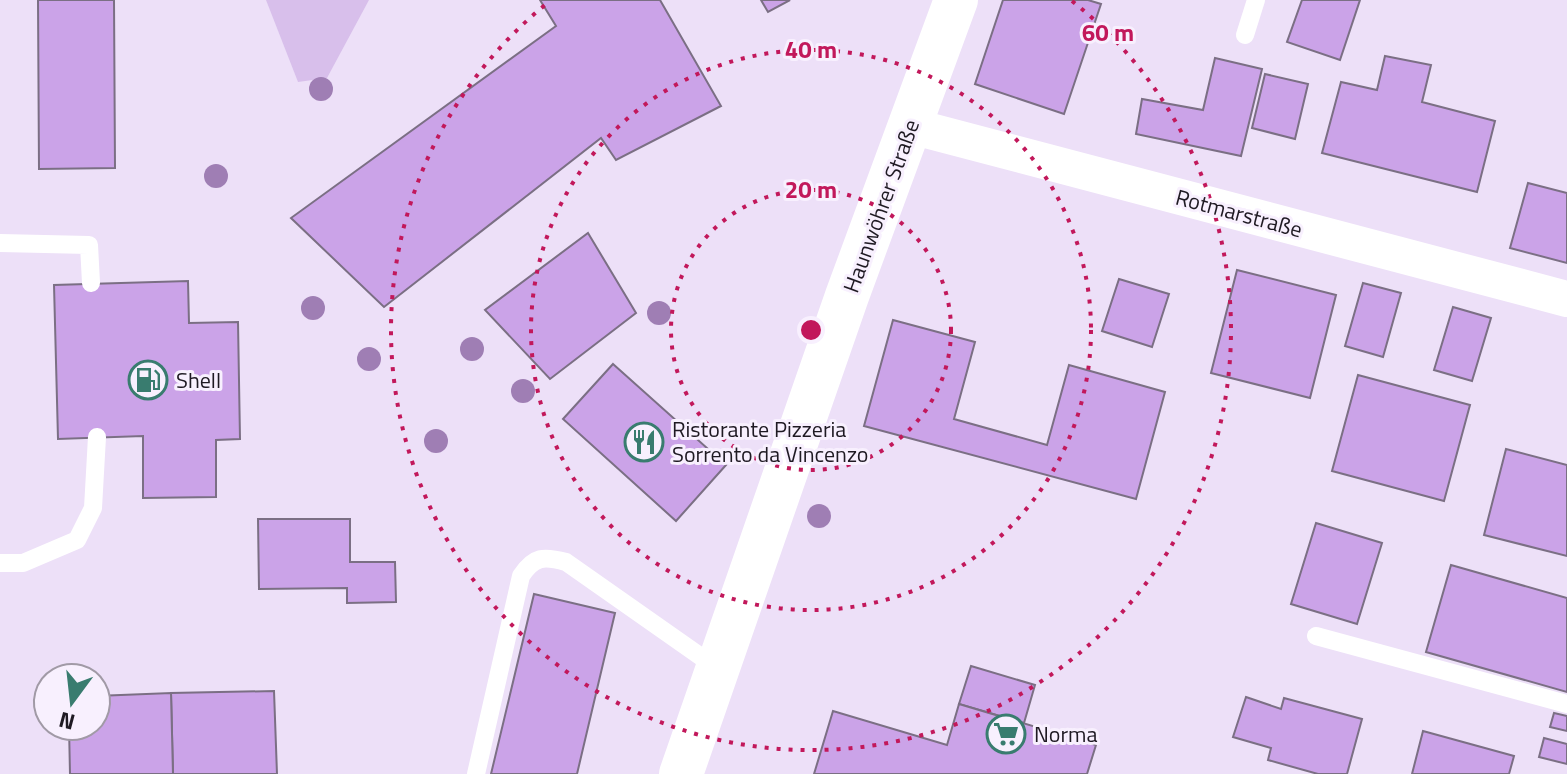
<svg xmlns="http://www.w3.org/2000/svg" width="1567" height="774" font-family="'Titillium Web',sans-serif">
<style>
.green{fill:#d8bfeb}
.building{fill:#cba3e8;stroke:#7b6f84;stroke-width:2}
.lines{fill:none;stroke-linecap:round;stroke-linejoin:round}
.service{stroke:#fff;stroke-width:18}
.minor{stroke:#fff;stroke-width:36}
.tertiary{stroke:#fff;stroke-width:44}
.tree{fill:#9f7eb4}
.ring{fill:none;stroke:#c2185b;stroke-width:4;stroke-dasharray:4 8}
.labels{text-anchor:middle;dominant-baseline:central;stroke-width:6;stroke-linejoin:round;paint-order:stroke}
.street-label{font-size:22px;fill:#1f1a23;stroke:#f8f0fe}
.poi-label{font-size:22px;fill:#1f1a23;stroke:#f8f0fe;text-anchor:start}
.centre{fill:#c2185b;stroke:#f8f0fe;stroke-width:4}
.ring-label{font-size:24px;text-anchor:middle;font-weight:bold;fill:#c2185b;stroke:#f8f0fe;stroke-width:6;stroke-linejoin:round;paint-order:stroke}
</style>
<rect width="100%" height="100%" fill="#ede0f8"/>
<path class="green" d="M266,0H369L327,78L298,82Z"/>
<g class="building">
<path d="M38,0H114L115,168L39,169Z"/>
<path d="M540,0H660L721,106L616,160L601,138L384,307L291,218L556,26Z"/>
<path d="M761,0H790L768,12Z"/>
<path d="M1003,0H1088L1101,4L1064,114L975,84Z"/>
<path d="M1302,0H1360L1340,60L1287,42Z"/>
<path d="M1385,56L1431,65L1422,102L1495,121L1477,192L1322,153L1341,82L1377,90Z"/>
<path d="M1215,58L1262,69L1241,156L1136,134L1142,99L1203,110Z"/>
<path d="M1265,74L1308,84L1295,139L1252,128Z"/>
<path d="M1528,183L1567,193V263L1510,248Z"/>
<path d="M588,233L636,313L550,379L485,310Z"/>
<path d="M1237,270L1336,295L1310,398L1211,373Z"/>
<path d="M1119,279L1169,294L1152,347L1102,331Z"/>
<path d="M188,281L189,323L238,322L240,439L216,440V497L143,498V436L58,439L54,285Z"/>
<path d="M1363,283L1401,293L1383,357L1345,346Z"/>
<path d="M1453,307L1491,318L1472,381L1434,370Z"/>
<path d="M893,320L975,342L954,419L1047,445L1069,365L1165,392L1136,499L864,426Z"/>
<path d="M613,364L726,465L676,521L563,419Z"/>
<path d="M1358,375L1470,405L1444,501L1332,471Z"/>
<path d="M1506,449L1567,465V556L1484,535Z"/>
<path d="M258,519H350V562H395L396,602L347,603V588L259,589Z"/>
<path d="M1316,523L1382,543L1357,624L1291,604Z"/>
<path d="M1451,565L1567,598V692L1426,652Z"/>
<path d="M534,594L615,613L577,774H491Z"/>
<path d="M971,666L1035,685L1024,723L959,704Z"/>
<path d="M274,691L277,774H173L171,693Z"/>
<path d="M171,693L173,774H70L69,726H96V696Z"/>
<path d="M1246,697L1281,709L1284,698L1362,719L1347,774H1318L1268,760L1271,748L1233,737Z"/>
<path d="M959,704L1096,745L1087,774H814L833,711L947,745Z"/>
<path d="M1554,713L1567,716V731L1550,727Z"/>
<path d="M1423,731L1514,756L1509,774H1412Z"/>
<path d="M1544,738L1567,744V764L1539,757Z"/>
</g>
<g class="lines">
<g class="service">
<path d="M1245,35L1256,0"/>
<path d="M0,243L89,245L91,283"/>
<path d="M0,563H23L77,540L93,508L97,437"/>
<path d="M1316,636L1567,704"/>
<path d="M476,774L521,576C534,556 544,556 566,562L717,668"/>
</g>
<path class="minor" d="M911,126L1567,299"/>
<path class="tertiary" d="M681,774L847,296L956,0"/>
</g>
<g class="tree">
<circle cx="321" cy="89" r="12"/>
<circle cx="216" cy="176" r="12"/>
<circle cx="313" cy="308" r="12"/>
<circle cx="659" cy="313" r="12"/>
<circle cx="472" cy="349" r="12"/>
<circle cx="369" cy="359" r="12"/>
<circle cx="523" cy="391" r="12"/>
<circle cx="436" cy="441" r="12"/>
<circle cx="819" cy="516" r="12"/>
</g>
<g class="ring">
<circle cx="811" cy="330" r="140"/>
<circle cx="811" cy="330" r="280"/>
<path d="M1072 1A420 420 0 1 1 550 1"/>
</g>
<defs>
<symbol id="fuel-ring" viewBox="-11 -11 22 22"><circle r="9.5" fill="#f8f0fe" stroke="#397c6f" stroke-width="1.5"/><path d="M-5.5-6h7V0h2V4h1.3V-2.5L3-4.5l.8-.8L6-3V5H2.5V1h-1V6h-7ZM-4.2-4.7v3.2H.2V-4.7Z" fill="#397c6f"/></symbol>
<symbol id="restaurant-ring" viewBox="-11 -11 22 22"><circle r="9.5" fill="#f8f0fe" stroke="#397c6f" stroke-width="1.5"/><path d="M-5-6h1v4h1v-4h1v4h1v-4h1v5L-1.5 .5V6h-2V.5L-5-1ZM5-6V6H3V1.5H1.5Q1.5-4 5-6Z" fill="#397c6f"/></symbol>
<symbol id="supermarket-ring" viewBox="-11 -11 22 22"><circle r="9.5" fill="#f8f0fe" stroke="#397c6f" stroke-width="1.5"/><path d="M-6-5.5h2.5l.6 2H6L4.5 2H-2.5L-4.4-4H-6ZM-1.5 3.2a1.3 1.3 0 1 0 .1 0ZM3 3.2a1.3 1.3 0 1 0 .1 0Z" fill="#397c6f"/></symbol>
</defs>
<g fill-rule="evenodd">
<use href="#fuel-ring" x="126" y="358" width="44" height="44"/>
<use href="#restaurant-ring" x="622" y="420" width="44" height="44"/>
<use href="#supermarket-ring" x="984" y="712" width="44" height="44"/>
</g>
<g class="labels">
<g class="street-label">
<text transform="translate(881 206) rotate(-70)">Haunwöhrer Straße</text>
<text transform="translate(1239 213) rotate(15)">Rotmarstraße</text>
</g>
<g class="poi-label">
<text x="176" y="380">Shell</text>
<text x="672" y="429">Ristorante Pizzeria<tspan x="672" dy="25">Sorrento da Vincenzo</tspan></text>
<text x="1034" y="734">Norma</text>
</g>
</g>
<circle cx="811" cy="330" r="12" class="centre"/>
<g class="ring-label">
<text x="1108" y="41">60 m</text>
<text x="811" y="58">40 m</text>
<text x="811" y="198">20 m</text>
</g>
<g transform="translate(72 702) rotate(195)"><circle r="38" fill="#f8f0fe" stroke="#a19aa6" stroke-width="2"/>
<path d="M0-6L14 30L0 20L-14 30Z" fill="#397c6f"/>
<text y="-12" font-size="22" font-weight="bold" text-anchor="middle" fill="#1f1a23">N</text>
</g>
</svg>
